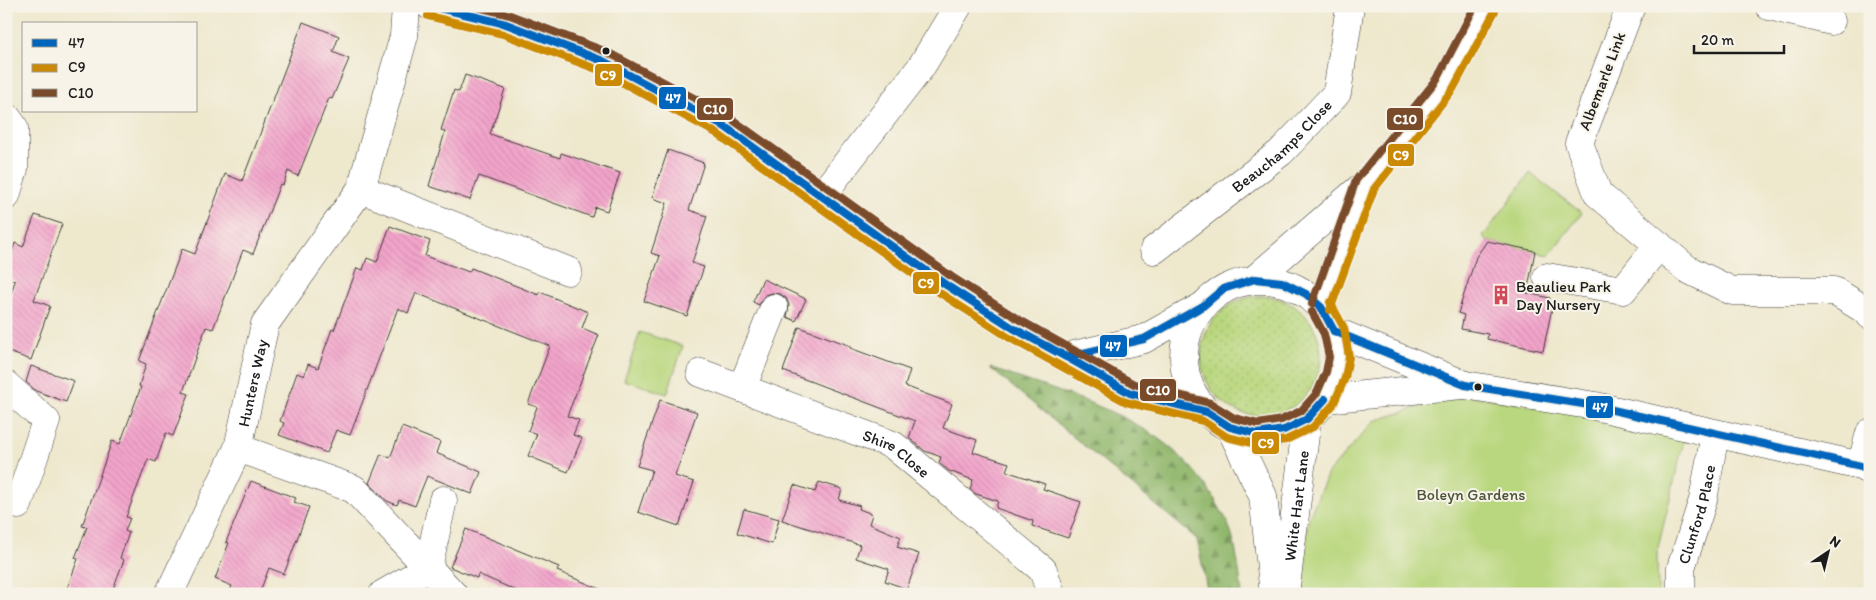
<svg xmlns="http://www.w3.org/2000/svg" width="1876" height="600" font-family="Itim,sans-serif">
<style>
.grass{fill:url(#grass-dots);stroke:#6a7a4d}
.forest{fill:url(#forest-firs);stroke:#576a44}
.green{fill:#b9d77e;stroke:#6a7a4d}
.building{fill:url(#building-back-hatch)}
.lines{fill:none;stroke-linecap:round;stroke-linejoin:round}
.minor-casing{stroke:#3c3b37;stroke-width:29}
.minor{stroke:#fff;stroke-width:28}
.bus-1-casing{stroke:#f7f3e8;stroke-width:11}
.bus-2-casing{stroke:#f7f3e8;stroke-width:11}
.bus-3-casing{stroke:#f7f3e8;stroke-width:11}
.bus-1{stroke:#0065bd;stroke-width:8}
.bus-2{stroke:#cb8a06;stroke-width:8}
.bus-3{stroke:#7a4b2a;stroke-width:8}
.bus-dot{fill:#1c1c1c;stroke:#f7f3e8;stroke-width:2}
.labels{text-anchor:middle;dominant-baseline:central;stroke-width:4;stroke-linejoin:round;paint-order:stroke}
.street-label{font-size:16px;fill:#1c1c1c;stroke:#f7f3e8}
.poi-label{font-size:16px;fill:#1c1c1c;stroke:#f7f3e8;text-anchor:start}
.park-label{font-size:16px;fill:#4b5439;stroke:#f7f3e8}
.line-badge{stroke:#f7f3e8;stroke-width:2}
.badge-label{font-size:14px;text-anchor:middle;font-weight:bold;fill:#fff}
</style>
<defs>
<pattern id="grass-dots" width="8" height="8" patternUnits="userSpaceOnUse" patternTransform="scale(1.25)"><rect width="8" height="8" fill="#b9d77e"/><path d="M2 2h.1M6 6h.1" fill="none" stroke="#9eb86c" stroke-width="1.8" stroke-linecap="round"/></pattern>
<pattern id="forest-firs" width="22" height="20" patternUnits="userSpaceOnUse" patternTransform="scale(1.25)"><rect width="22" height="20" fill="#92b86d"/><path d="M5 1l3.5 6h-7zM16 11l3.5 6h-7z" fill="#769559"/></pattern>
<pattern id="building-back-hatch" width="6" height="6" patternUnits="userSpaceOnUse" patternTransform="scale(1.25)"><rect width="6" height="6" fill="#f3a4cb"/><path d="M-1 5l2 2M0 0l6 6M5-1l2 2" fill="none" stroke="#d08dae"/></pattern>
</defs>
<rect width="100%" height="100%" fill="#f7f3e8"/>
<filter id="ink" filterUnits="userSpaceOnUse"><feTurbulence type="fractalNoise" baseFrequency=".02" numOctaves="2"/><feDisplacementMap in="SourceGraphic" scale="10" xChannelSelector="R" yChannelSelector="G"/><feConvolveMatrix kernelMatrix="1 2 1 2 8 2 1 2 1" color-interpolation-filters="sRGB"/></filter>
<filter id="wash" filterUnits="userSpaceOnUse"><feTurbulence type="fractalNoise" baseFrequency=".0096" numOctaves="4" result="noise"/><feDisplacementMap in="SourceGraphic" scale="20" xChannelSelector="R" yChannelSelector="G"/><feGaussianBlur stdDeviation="1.12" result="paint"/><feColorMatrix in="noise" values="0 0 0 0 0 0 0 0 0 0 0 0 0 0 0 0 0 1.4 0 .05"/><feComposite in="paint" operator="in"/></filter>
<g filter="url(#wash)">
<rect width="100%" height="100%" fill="#eee8cd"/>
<circle class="grass" cx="1261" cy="356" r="60"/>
<path class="forest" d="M990,368C1076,399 1165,416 1215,500C1218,506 1223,513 1226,519C1236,542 1239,569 1242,594H1208L1197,539Z"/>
<g class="green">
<path d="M1530,173L1582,213L1549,255L1487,241L1483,237Z"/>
<path d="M640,332L683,346L667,394L624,380Z"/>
<path d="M1461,394L1686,432L1657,552L1658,594H1299L1308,520L1328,473L1374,421Z"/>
</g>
<g id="blocks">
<g class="building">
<path d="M303,22L339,36L333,52L349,59L332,99L329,98L298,176L288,171L283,185L280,184L253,254L243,250L213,329L206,327L183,392L189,394L173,436L166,433L156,462L148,459L126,517L130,518L125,531L129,533L120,558L124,560L111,594H65L78,559L75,558L87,527L82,526L112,441L120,444L141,387L139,386L146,364L139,361L182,249L195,254L225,174L242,181Z"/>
<path d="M465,75L505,89L490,134L560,158L561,153L620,173L607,211L595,207L592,217L479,176L470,200L429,186L445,132L441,130L454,90L459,92Z"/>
<path d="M668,150L704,163L689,210L707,216L692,263L704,267L687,316L644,301L660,256L651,253L667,203L652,198Z"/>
<path d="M35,215L62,224L34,300L50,306L31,360L6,351V308L15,281L6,278V269L15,243L23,247Z"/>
<path d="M390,226L430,241L425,256L469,272L471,268L539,295L540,292L588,312L582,328L599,335L567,416L579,420L573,435L582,438L568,472L528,456L537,434L528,431L537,407L528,404L550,346L416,293L408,313L398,308L350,435L336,430L327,453L279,435L284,423L280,421L297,373L304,376L308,364L318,368L332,329L334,330L357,268L363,270L367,258L377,262Z"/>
<path d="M1487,241L1535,251L1527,293L1550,298L1548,308H1552L1543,351L1487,339L1488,334L1461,329L1464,315L1458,313L1476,257Z"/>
<path d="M763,279L806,299L796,321L787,317L789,305L786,298L780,294L772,293L765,295L759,305L753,302Z"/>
<path d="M799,327L851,346L850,348L910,370L905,386L952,404L943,428L977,440L973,452L1009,463L1006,471L1045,484L1043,489L1081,502L1068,538L1032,526L1033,521L996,508L998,501L976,494L970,489L973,480L949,471L939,463L941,457L925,451L909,438L915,421L783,371Z"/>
<path d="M31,366L74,381L66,402L36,391L26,382Z"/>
<path d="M660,400L697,412L675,476L694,482L679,526L638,512L652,470L637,466Z"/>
<path d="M402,427L440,442L436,453L481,472L472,494L427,476L415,506L399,500L397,505L387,501L369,483L381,454L390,458Z"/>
<path d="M251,481L296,498L294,502L309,507L284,574L269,568L259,594H229L232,586L215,579L229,543L226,542Z"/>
<path d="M819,482L842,489L839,500L860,506L859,509L872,514L869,524L901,537L897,547L919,554L907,589L885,581L889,569L856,558L860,545L782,520L794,485L815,492Z"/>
<path d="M744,509L779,519L772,544L737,533Z"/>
<path d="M466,529L559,567L557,571L612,594H524L478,574L477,578L450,567Z"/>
</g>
</g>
</g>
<g filter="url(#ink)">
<use href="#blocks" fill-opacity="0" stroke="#3c3b37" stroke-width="1"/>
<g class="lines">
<defs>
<g id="minor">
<path d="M430,6L506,24L603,61L721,124L946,285L1013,328L1130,393L1207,412"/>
<path d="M1631,6L1579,143L1598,194L1687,269L1732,291H1834L1867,311L1870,315"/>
<path d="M1769,6L1831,21"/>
<path d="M6,116L14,127V169L6,196"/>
<path d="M361,189L568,271"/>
<path d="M822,195L921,67L958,6"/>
<path id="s1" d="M1154,250L1281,152L1337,93L1350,6"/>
<path d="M1547,277L1623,290L1659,245"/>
<path d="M1255,279L1365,184L1445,84L1486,6"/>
<circle cx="1261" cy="357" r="77"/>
<path d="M1321,307L1364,185"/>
<path d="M1334,331L1465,385L1595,406L1861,466L1870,471"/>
<path d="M1066,357L1144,339L1203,306"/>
<path id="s2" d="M701,373L893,445L1043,570L1051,594"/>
<path d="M6,385L46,421L18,505"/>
<path d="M742,388L774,308"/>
<path d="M1325,399L1461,385"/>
<path d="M1230,427L1263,496L1274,594"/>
<path d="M238,448L354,489L453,594"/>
<path d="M1861,466L1870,433"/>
<path id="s3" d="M169,594L238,448L265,324L361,189L404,36L406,6"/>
<path d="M383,594L428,568L443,500"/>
<path id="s4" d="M1285,594L1307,419"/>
<path id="s5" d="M1681,594V568L1703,500L1715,434"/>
</g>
</defs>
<use href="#minor" class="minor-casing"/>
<use href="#minor" class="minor"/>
<defs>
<g id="bus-1">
<path d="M431,6L506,24L603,61L721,124L946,285L1013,328L1066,357L1144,339L1203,306L1223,289L1255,279L1282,282L1306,294L1321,307L1334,331"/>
<path d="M1334,331L1465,385L1595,406L1861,466L1870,471"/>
<path d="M1047,346L1130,393L1207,412L1230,427L1257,434L1284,430L1307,419L1325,399"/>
</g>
<g id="bus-2">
<path d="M428,16L503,34L599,70L716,133L940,293L1008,337L1126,402L1203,421L1227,437L1256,444L1286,440L1313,427L1333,405L1345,378L1349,357L1344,328L1330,302"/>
<path d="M1330,310L1374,189L1453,89L1495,11"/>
</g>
<g id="bus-3">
<path d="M474,6L510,15L607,52L726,115L952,277L1018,319L1134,384L1210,403L1234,418L1258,424L1281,420L1301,411L1317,393L1326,372L1329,357L1324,334L1312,312"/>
<path d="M1312,304L1356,180L1437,79L1475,6"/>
</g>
</defs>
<use href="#bus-1" class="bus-1-casing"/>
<use href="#bus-2" class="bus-2-casing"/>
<use href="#bus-3" class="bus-3-casing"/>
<use href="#bus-1" class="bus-1"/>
<use href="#bus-2" class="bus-2"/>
<use href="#bus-3" class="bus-3"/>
</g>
</g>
<defs>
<symbol id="building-bare" viewBox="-9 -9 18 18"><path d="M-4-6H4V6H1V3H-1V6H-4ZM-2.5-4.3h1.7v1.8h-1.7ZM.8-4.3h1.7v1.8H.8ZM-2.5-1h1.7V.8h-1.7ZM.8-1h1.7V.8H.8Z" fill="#d1495b" stroke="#f7f3e8" stroke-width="2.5" paint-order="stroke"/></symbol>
</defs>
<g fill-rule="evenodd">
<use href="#building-bare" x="1487" y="281" width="28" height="28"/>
</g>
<g class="bus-dot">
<circle cx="606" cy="51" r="4.5"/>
<circle cx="1478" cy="387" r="4.5"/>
</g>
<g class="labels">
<g class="street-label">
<text transform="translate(1602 81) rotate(-69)">Albemarle Link</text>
<text stroke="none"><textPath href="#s1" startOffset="165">Beauchamps Close</textPath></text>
<text stroke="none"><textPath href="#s3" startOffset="228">Hunters Way</textPath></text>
<text stroke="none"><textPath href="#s2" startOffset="212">Shire Close</textPath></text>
<text stroke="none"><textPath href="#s4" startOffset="89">White Hart Lane</textPath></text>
<text stroke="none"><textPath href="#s5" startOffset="82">Clunford Place</textPath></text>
</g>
<g class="poi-label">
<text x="1516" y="286">Beaulieu Park<tspan x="1516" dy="18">Day Nursery</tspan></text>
</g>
<g class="park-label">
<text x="1471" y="494">Boleyn Gardens</text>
</g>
</g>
<g class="line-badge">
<rect x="594" y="63" width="29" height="24" rx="5" fill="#cb8a06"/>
<rect x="658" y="86" width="29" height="24" rx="5" fill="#0065bd"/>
<rect x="696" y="97" width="38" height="24" rx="5" fill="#7a4b2a"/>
<rect x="1386" y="107" width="38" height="24" rx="5" fill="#7a4b2a"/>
<rect x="1387" y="143" width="28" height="24" rx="5" fill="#cb8a06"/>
<rect x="912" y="271" width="28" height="24" rx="5" fill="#cb8a06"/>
<rect x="1099" y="334" width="29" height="24" rx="5" fill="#0065bd"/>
<rect x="1139" y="378" width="38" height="24" rx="5" fill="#7a4b2a"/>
<rect x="1585" y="395" width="29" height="24" rx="5" fill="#0065bd"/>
<rect x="1251" y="431" width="29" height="24" rx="5" fill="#cb8a06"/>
</g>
<g class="badge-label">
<text x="608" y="80">C9</text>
<text x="673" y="103">47</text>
<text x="715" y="114">C10</text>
<text x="1405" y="124">C10</text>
<text x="1401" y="160">C9</text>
<text x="926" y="288">C9</text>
<text x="1113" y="351">47</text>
<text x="1158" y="395">C10</text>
<text x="1600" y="412">47</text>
<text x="1266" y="448">C9</text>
</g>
<rect width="1876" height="600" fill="none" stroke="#f7f3e8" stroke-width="25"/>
<rect x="22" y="22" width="175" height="90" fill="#f7f3e8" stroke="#9f9d96"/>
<rect x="32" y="39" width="25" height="8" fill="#0065bd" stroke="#9f9d96"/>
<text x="68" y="48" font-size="15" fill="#1c1c1c">47</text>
<rect x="32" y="64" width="25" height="8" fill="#cb8a06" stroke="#9f9d96"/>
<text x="68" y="72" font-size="15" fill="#1c1c1c">C9</text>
<rect x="32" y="89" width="25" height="8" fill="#7a4b2a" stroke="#9f9d96"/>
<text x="68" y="98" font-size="15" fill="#1c1c1c">C10</text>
<g transform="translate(1828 552) rotate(35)" stroke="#f7f3e8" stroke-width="4" paint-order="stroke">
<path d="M0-4L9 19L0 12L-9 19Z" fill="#1c1c1c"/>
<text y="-8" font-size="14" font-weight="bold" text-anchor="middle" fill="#1c1c1c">N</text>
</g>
<path d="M1694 45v8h90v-8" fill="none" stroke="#1c1c1c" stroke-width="2.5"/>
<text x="1701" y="45" font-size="15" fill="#1c1c1c" stroke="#f7f3e8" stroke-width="4" paint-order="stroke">20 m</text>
</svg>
